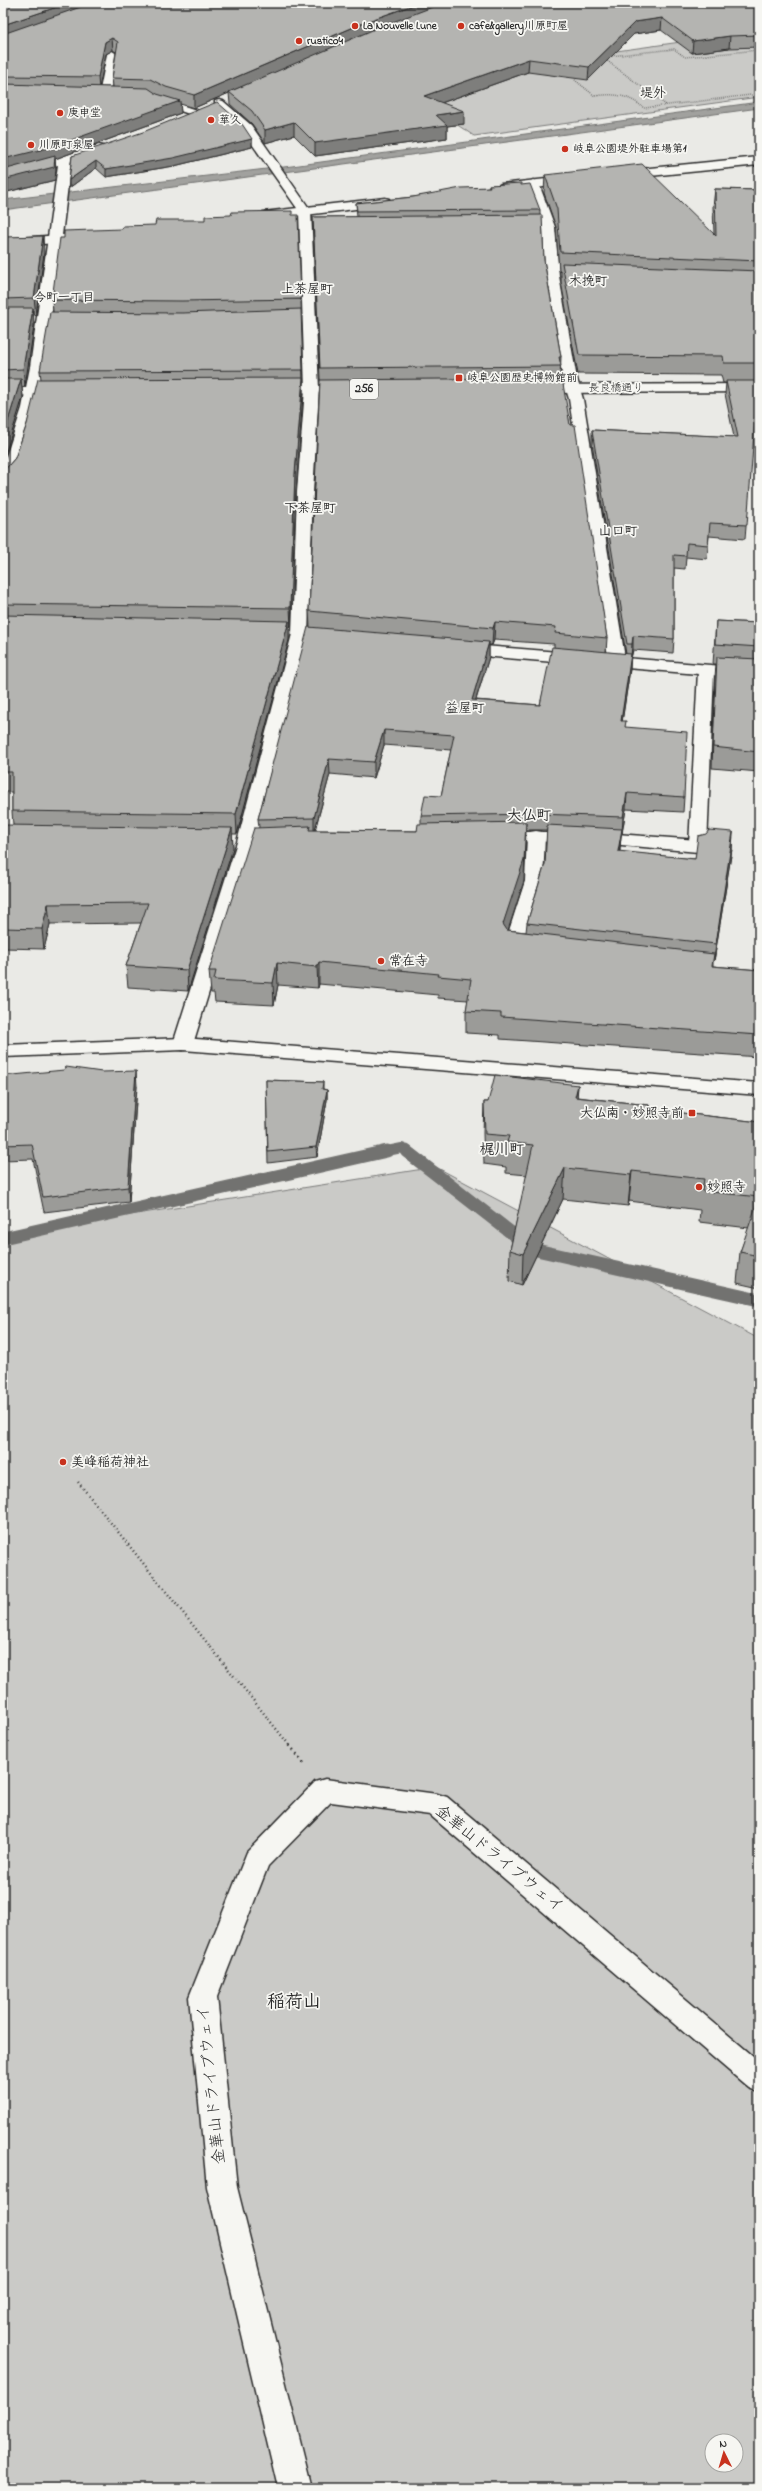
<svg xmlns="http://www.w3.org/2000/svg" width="762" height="2491" font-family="'Indie Flower','Klee One',sans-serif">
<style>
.green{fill:#cacac7;stroke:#7a7a79;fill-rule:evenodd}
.water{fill:#a1a19e;stroke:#727270}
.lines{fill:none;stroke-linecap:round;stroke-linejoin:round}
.stream-far1{stroke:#727270;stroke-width:10}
.stream{stroke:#727270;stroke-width:13}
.service-casing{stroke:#2b2b2b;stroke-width:3}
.minor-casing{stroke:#2b2b2b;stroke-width:3}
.tertiary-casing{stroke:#2b2b2b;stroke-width:3}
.trunk-casing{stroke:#2b2b2b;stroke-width:3}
.path-far2{stroke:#2b2b2b;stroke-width:1.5;stroke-dasharray:0.5 1.5;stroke-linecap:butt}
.path-far1{stroke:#2b2b2b;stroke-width:2.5;stroke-dasharray:1 3;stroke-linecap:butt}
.path{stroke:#2b2b2b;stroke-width:3.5;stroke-dasharray:1.5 4;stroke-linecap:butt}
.service{fill:#f6f6f2;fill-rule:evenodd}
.minor{fill:#f6f6f2;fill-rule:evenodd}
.tertiary{fill:#f6f6f2;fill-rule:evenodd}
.trunk{fill:#f6f6f2;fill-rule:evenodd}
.wall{fill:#9b9b98;stroke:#2b2b2b;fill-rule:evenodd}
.shaded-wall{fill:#7e7e7c;stroke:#2b2b2b}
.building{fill:#b4b4b1;stroke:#2b2b2b}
.poi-dot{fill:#c8321e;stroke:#f6f6f2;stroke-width:1.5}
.labels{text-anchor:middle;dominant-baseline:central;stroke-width:3.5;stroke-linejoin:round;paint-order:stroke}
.far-poi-label{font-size:11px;font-weight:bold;fill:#2b2b2b;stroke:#f6f6f2;text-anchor:start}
.far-street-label{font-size:11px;fill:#2b2b2b;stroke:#f6f6f2}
.far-neighbourhood-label{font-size:12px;font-weight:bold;fill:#2b2b2b;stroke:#f6f6f2}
.shield{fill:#f6f6f2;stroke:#686867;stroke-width:1}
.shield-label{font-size:12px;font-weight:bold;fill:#2b2b2b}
.far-quarter-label{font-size:13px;font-weight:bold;fill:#2b2b2b;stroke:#f6f6f2}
.poi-label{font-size:13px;font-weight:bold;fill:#2b2b2b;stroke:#f6f6f2;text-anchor:start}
.quarter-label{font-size:15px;font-weight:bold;fill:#2b2b2b;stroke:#f6f6f2}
.near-street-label{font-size:16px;fill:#2b2b2b;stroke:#f6f6f2}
.near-quarter-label{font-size:18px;font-weight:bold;fill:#2b2b2b;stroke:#f6f6f2}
</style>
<rect width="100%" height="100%" fill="#eaeae6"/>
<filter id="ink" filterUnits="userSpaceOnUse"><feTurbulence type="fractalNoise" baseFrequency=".025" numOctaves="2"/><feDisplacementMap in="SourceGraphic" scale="8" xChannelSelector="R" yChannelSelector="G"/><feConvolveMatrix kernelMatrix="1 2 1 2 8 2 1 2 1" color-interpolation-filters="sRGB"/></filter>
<g filter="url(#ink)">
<g class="green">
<path d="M759,34V97L474,136L432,108L424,98L593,50L602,53L731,35Z"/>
<path d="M436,1167L759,1339V2488H3V1235ZM712,2441H736V2465H712Z"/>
</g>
<path class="water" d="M759,102V108L3,210V200L292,166Z"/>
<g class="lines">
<path class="stream-far1" d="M382,1152L402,1148L408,1152"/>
<g class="stream">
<path d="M406,1151L532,1249L759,1300"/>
<path d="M3,1238L387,1151"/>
</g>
<defs>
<g id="service">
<path d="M3,3H12L3,7Z"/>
<path d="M112,51L117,54L111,95L105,98L99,95L107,54Z"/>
<path d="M155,96L199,111L201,113L195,116L151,101V97Z"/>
<path d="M706,666L714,671L707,846L704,850H692L689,846L698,671Z"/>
<path d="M536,831L542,832L545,836L543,881L524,941L532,943L534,947L532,951C523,953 515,952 506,950L504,946L525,881L527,836L530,832Z"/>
</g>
<g id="minor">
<path d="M219,100L223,101L251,125L311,211L319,389L313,492L308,634L255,842L193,1044L190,1048L183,1050L176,1048L173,1044L237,842L292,634L297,492L305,389L299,211L243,131L215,105V101Z"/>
<path d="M99,145L103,146L105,149L103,152L71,161C65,204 38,482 3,491V466L22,408L30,367L58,165L3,182V174Z"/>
<path d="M533,180L539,184L555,227L559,276L577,379L583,399L625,658L759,669V679L459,654L453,653L451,649L453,645L459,644L608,656L569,399L563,379L545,276L543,227L527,184Z"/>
<path d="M496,832H589L698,840L704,842L707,846L704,850L698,852L589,842L490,841L487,837L490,833Z"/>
<path d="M325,1779L437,1794L447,1797L759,2061V2092L749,2088L430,1815L331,1802L268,1866L217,1997L237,2187L312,2488H278L207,2187L189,1997L247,1852L315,1782Z"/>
</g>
<g id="tertiary">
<path d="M759,157V165L620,179L614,175L620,171Z"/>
<path d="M574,176L578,177L580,180L578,183L501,192L495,188L501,184Z"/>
<path d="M385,198L389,199L391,202L389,205L263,220L257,216L263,212Z"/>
<path d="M90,233L96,237L95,240L3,247V239Z"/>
<path d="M183,1038L759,1083V1095L183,1050L3,1057V1045Z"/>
</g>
<g id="trunk">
<path d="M759,384V392L534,393L527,389L534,385Z"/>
<path d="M272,385H350L357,389L350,393L267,392L265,389Z"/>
<path d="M64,387L71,391L69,394L3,396V388Z"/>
</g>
</defs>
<use href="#service" class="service-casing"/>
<use href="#minor" class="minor-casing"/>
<use href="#tertiary" class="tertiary-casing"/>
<use href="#trunk" class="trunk-casing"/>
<g class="path-far2">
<path d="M610,56L674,49L685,57L759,50"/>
<path d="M606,60L666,105"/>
<path d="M575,80L595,96C615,93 628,95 644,108L759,94"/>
</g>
<path class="path-far1" d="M78,1482L290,1746"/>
<path class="path" d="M289,1745L304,1764"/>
<use href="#service" class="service"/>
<use href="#minor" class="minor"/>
<use href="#tertiary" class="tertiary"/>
<use href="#trunk" class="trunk"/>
</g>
<g class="wall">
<path d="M759,3V47L729,48L692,53L661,30L634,34L588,80L528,72L441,103L464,124L447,126V138L315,156L294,135L265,143L252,124L230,104L229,93L194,108L180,104L181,113L55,159L56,169L55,180L3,193V5ZM113,50L116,52L112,78L113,87H99L106,54Z"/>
<path d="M252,139V147L174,166L106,177L96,168L69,188V180L72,156Z"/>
<path d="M545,175L714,234L713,207L715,189L759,190V368L745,539L709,536L707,559L686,557L685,569L674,568V639L673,653L633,650L631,658H630V669L622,721L625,727L684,797L683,812L626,809L622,833H621L620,852L695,859L733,832L732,849L714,961H713V966L759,970V1057L500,1039V1035L466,1033V1011L468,1000L438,998V995L319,984L318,988L278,985L274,1005L215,1002L214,993H211L209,971L259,827L258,819L310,627L309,611L320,380L313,217H357L356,203L413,197L489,187V185H521L540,210V215L544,260L561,357L560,378L570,425L607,638L606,652L626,654L592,443V430L734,437L725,394L726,383H723L721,375L578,374L561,282V271H559L556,227L544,193ZM494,640L554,644V648L540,705L476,700L489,657V645H492ZM384,745L451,750L441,796L421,816V824L417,831L315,830L330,774L374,778ZM526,830H547L545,864L527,923L526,932L508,930L524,881Z"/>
<path d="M3,237L44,253L36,315H33L34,326L25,386L22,387L23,397L3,461Z"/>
<path d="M301,299L303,385V396L296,492L291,627H289V640L237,834H232L233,848L188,991L128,987L126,966L141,923L50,924L44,949L3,948V830L13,825L12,811V792H3V472L15,458L27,424L41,379L40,371L53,312L52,300Z"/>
<path d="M716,621L759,623V772L712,768L715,677L716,664H713Z"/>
<path d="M3,1076L137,1086L129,1202L44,1212L33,1159L3,1160Z"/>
<path d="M266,1080L323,1082V1089L327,1090V1100L317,1157L268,1163Z"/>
<path d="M578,1085L577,1097L649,1105V1109L759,1122V1288L737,1283L740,1252L749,1228L699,1222L700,1210L629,1201L628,1206L563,1199L522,1285L509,1281L510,1250L527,1175L506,1173V1167L484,1164L483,1133L484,1102H488Z"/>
</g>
<g class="shaded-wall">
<path d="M69,3H105L3,37V25Z"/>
<path d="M419,3H453L229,92V93L194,108V95L368,21Z"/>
<path d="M662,18L661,30L634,34L588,80L589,67L635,22Z"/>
<path d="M730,36L729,48L692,53L693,41Z"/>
<path d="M112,38L113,50L106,54L99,89L98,77L105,42Z"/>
<path d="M529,59L528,72L424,109V96Z"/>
<path d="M180,101L181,113L55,159L56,169L55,180L3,193V159Z"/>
<path d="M464,111V124L447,126V138L315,156V143L436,115Z"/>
<path d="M294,122V135L265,143V130Z"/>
<path d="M252,139V147L174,166L106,177V169Z"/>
<path d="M96,161V168L69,188V180Z"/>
<path d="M43,236L44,253L36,315L34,298Z"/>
<path d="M33,308L34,326L25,386L23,369Z"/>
<path d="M303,378V396L296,492L291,627L290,608L295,473Z"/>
<path d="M21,379L23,397L3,461V437Z"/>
<path d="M289,621V640L237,834L236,814Z"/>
<path d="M495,622L494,640L492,645L493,628Z"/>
<path d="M633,636V650L631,658L632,644Z"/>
<path d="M489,642V657L471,715L472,700Z"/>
<path d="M631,654L630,669L620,736L621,721Z"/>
<path d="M384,730V745L374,778V762Z"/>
<path d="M329,759L330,774L314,833V818Z"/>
<path d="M627,793L626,809L622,833L623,817Z"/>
<path d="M526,822L524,881L503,946V924Z"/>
<path d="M232,828L233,848L188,991L187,970Z"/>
<path d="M622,829L620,846L617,869L618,851Z"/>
<path d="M733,832L732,849L714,961L716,944Z"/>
<path d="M48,904L50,924L44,949L42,929Z"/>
<path d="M319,962V984L318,988L317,967Z"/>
<path d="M277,963L278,985L274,1005L273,983Z"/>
<path d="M136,1071L137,1086L129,1202L128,1187Z"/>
<path d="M578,1085L576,1115L575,1097Z"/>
<path d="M327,1090V1100L317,1157L316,1147Z"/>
<path d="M565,1168L563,1199L522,1285L523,1254Z"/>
<path d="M632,1171L629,1201L628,1206L631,1175Z"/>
</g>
<g class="building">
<path d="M8,3H69L3,25V5Z"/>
<path d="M92,3H419L368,21L194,95L166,87L150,79L112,78L118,42L112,38L105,42L98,77L3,76V34Z"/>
<path d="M443,3H759V35L730,36L693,41L662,18L635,22L589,67L529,59L424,96L464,111L436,115L447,125L315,143L294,122L265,130L252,111L229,92L377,28Z"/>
<path d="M3,84L148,88L157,94L180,101L52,147L3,159Z"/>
<path d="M217,102L242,124L252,139L173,158L106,169L96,161L69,180L72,156L143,132Z"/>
<path d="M55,156L54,167L3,180V170Z"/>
<path d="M642,164L716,236L715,189L759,190V261L560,252L557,209L545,175Z"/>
<path d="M521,183V185L530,184L540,210L357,211L356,203L413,197L461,188L490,187L489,185Z"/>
<path d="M292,211V215H298L301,299L182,301L52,300L60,238H64V231L122,229L123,226L155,225L156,220H205V216L231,215L232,212Z"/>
<path d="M542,215L544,260L561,357H559L561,366L320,368L313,217Z"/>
<path d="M43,236L34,298L3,299V237Z"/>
<path d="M562,263L759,271V363H724L723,356L579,355Z"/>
<path d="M3,308H33L23,369L3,370Z"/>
<path d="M301,309L303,370L40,371L50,312L182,313Z"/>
<path d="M303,378L295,473L290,608L3,604V472L15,458L27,424L38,379Z"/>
<path d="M562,378L570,425H575L607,638L555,633L556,627L495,622L493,628L309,611L320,380Z"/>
<path d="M3,379H21L3,437Z"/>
<path d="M726,381H758L747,525L710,523L708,545L687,543L686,556L674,555V639L633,636L632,644H627L592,430L738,437Z"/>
<path d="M3,615L289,621L236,814L12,811V772H3Z"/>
<path d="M716,621L759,623V647L715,644Z"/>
<path d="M308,627L489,642L472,700L540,705L552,647L631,654L621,721H626L625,727L687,732L684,797L627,793L623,817L537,814L421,816L425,795L441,796L454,735L384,730L374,762L329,759L314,818L258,819Z"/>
<path d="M717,657L759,659V752L713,747Z"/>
<path d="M526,822L524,860L503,924L507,930L714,954L712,966L759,970V1035L501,1017V1013L466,1011L471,979L438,976L439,974L319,962L317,967L277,963L273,983L214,980L216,971H209L254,828L310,826L309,830L417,831L418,824Z"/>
<path d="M4,825L232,828L187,970L126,966L148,903L48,904L42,929L3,928V830Z"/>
<path d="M547,825L622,829L618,851L695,859L698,836L706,834L709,830L733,832L716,944L527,923L545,864Z"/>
<path d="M66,1067L102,1072L136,1071L128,1187L43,1197L32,1144L3,1145V1076L64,1070Z"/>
<path d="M495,1075L578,1085L575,1097L649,1105L648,1109L759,1122V1256L740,1252L759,1197L702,1191L704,1179L632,1171L631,1175L565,1168L523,1254L510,1250L533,1145L507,1142L509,1136L485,1134L484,1102H488Z"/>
<path d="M266,1080L323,1082L322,1089L327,1090L316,1147L268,1152Z"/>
</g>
</g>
<g class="poi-dot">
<circle cx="355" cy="26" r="4"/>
<circle cx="461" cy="26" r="4"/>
<circle cx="299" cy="41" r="4"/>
<circle cx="60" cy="113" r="4"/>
<circle cx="211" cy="120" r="4"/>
<circle cx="31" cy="145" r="4"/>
<circle cx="565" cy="149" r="4"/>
<rect x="455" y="374" width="8" height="8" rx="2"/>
<circle cx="381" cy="961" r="4"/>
<rect x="688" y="1109" width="8" height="8" rx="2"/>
<circle cx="699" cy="1187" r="4"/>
<circle cx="63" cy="1462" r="4"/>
</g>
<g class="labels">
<g class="far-poi-label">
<text x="363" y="26">La Nouvelle Lune</text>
<text x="469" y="26">cafe&amp;gallery川原町屋</text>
<text x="307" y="41">rustico4</text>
<text x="68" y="113">庚申堂</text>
<text x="219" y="120">華久</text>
<text x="39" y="145">川原町泉屋</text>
<text x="573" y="149">岐阜公園堤外駐車場第1</text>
<text x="467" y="378">岐阜公園歴史博物館前</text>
</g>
<g class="far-street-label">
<text x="616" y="388">長良橋通り</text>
</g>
<g class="far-neighbourhood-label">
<text x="64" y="298">今町一丁目</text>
</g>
<rect class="shield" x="350" y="379" width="28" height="20" rx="3"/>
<g class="shield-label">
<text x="364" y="389">256</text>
</g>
<g class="far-quarter-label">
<text x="653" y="93">堤外</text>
<text x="588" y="281">木挽町</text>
<text x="307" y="289">上茶屋町</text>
<text x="310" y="508">下茶屋町</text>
<text x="618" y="531">山口町</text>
<text x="465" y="708">益屋町</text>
</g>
<g class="poi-label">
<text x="389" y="961">常在寺</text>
<text x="684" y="1113" text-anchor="end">大仏南・妙照寺前</text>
<text x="707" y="1187">妙照寺</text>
<text x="71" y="1462">美峰稲荷神社</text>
</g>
<g class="quarter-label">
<text x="529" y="816">大仏町</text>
<text x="502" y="1150">梶川町</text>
</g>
<g class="near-street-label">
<text transform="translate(499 1859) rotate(39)">金華山ドライブウェイ</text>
<text transform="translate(212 2085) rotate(-96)">金華山ドライブウェイ</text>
</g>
<g class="near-quarter-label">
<text x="294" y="2003">稲荷山</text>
</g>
</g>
<rect width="762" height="2491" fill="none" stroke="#f6f6f2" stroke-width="16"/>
<rect x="8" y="8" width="746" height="2475" fill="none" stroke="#2b2b2b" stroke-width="1.5" filter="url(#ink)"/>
<g transform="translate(724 2453) rotate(355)"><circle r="19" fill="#f6f6f2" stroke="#a5a5a2"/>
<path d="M0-3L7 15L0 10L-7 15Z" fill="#c8321e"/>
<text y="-6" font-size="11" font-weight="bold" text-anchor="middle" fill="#2b2b2b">N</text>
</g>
</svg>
